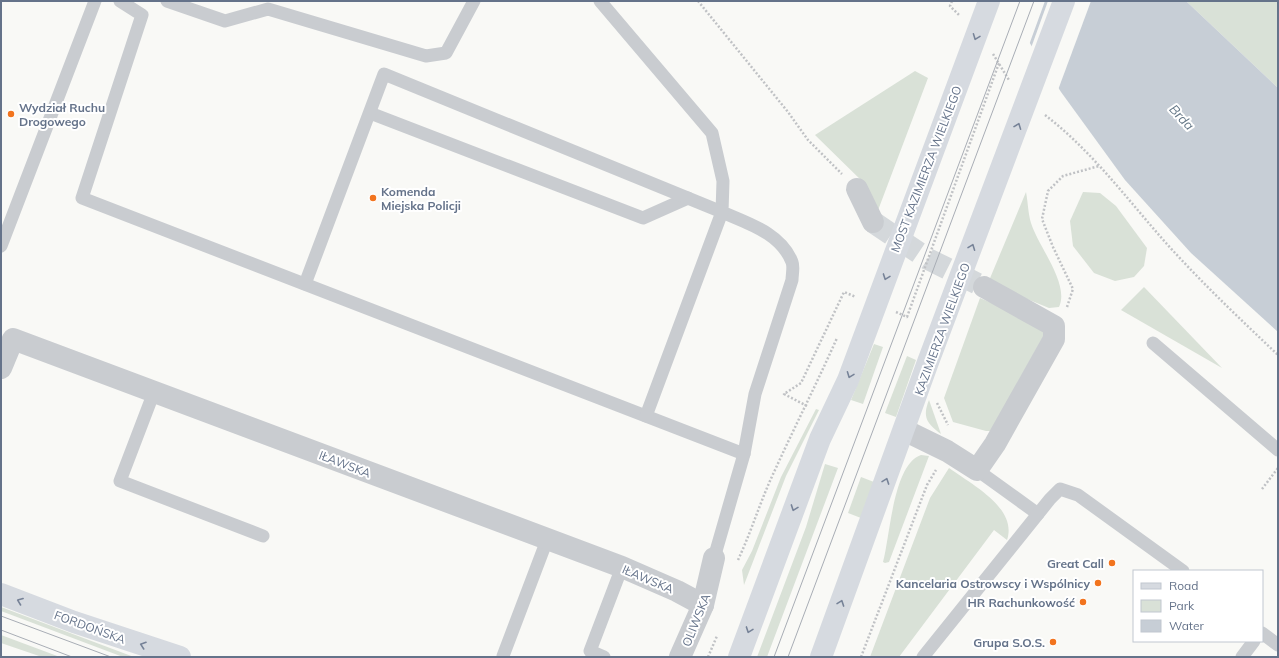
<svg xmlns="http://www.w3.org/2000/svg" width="1279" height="658" font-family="Mulish,sans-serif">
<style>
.green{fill:#d9e1d7}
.water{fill:#c7ced6}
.pier{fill:#f9f9f6}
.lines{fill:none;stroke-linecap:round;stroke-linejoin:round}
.minor-tunnel{stroke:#d4d8db;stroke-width:22;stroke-dasharray:22 11;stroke-linecap:butt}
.path{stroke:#c0c2c5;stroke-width:2.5;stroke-dasharray:2 2;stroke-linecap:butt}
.service{stroke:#c9ccd0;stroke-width:13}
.minor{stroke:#c9ccd0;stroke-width:22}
.secondary{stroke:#d6dae0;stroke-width:22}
.tram{stroke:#a8adb5;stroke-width:1}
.oneway{stroke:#768297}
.poi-dot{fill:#f2741e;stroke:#fff;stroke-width:1.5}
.labels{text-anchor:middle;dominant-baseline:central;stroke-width:4;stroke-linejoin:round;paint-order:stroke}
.poi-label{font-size:12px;font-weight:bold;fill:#65738a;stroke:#fff;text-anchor:end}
.street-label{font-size:12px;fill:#65738a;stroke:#fff}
.water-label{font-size:13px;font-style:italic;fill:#627585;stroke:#fff}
</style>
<rect width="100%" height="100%" fill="#f9f9f6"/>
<g class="green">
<path d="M1186,1H1278V88Z"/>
<path d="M915,71L928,78L877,213L865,184L815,135Z"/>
<path d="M1026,192C1028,202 1028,213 1031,223C1038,246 1070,284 1059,307L1049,308L988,283Z"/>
<path d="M1083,192L1100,193L1116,206L1147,248L1144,266L1134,277L1115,281L1094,273L1073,246L1070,221Z"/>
<path d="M1144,287L1222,368L1121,310Z"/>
<path d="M980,298L1038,323L1043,331V337L993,427L990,431H986L953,422L944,398Z"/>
<path d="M874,344L883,347L863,404L851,400Z"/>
<path d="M907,356L916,360L896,417L885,413Z"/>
<path d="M929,400L941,434C927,424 922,417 929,400Z"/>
<path d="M816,409L819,410L786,476L744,585L742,570L752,551L781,477Z"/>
<path d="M921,455L929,456L889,562L885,563L883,562C890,537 893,464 921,455Z"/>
<path d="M825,464L838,468L767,657H757L806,527Z"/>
<path d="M949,468C971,484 1018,508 1007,540L994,530L899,657H870L930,498Z"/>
<path d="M861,477L874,482L861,518L848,513Z"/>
<path d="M1,607L134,657H123L1,611Z"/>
<path d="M1,635L60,657H42L1,643Z"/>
</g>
<path class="water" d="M1003,1H1186L1278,88V332L1191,253L1125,180L1061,92Z"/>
<g class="pier">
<path d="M1001,1H1045L1029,45L1002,2Z"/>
<path d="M1048,1H1091L1058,90L1031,48Z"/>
</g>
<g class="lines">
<path class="minor-tunnel" d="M873,222L928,259L984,287"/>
<g class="path">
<path d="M698,1L788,112L808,140L842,174"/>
<path d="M952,1L950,6L960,16"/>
<path d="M993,54L1009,80"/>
<path d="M1045,115C1092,151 1127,199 1166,243C1201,282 1240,319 1278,355"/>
<path d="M1067,307L1073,289L1053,247L1042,219L1048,191L1063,176L1099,166"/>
<path d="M896,312L907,317L999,63"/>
<path d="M937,403L948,425"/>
<path d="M807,406L784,394L801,383L844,292L856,297"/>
<path d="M1262,489L1278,468"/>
<path d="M738,560C752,530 761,499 775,470C795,426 817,383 837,338"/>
<path d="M708,657L717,636"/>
<path d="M861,657L927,485L936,470"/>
</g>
<g class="service">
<path d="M120,1L142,15L82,198L744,454"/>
<path d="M167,1L225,21L268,9L426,56L446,53L474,1"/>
<path d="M600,1L712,133L723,181L722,212C747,223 781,233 792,262C794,267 792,275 792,280L755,394L744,454L714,558"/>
<path d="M370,113L643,218L688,198"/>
<path d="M1,246L95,1"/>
<path d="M305,284L384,74L722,212L646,416"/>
<path d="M1153,343L1278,450"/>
<path d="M154,392L120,481L263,536"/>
<path d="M977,470L1038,514"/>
<path d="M1262,633L1278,645"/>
<path d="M503,656L547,540"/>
<path d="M604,657L590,651L622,567"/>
<path d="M923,657L1050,499L1060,489L1078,495L1183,571"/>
<path d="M1242,657L1254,641"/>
</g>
<g class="minor">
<path d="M857,189L873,222"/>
<path d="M1,368L13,339L622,567L677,591L703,605"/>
<path d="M904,430L947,451L977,470L995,444L1054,339V326L984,287"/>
<path d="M680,657L703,605L714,558"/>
</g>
<g class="secondary">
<path d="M1,594L74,622L180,657"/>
<path d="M739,657L820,439L848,380L989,1"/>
<path d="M821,657L928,362L1064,1"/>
</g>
<g class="tram">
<path d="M1,616L111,657"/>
<path d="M1,630L72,657"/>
<path d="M774,657L1020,1"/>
<path d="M788,657L1034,1"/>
</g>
</g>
<defs><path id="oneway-chevron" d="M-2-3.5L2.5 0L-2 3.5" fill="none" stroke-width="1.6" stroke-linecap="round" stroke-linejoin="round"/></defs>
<g class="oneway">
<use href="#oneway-chevron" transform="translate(976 37) rotate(111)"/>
<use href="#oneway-chevron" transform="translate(1018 126) rotate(-69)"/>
<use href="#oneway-chevron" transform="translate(972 247) rotate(-69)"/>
<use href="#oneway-chevron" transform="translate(886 277) rotate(110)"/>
<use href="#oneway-chevron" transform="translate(850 375) rotate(111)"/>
<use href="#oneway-chevron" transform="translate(886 481) rotate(-70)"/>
<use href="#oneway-chevron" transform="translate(794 508) rotate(110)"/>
<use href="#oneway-chevron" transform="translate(20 601) rotate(-159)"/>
<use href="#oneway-chevron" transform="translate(841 603) rotate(-70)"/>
<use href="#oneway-chevron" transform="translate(749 630) rotate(110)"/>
<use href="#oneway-chevron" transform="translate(143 645) rotate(-161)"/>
</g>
<g class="poi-dot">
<circle cx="11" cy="114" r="4"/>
<circle cx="373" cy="198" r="4"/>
<circle cx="1112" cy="563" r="4"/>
<circle cx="1098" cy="583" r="4"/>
<circle cx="1083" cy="602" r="4"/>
<circle cx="1053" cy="642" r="4"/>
</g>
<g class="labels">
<g class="poi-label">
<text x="19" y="107" text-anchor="start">Wydział Ruchu<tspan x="19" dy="14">Drogowego</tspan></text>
<text x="381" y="191" text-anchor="start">Komenda<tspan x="381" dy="14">Miejska Policji</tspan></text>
<text x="1104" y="563">Great Call</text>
<text x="1090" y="583">Kancelaria Ostrowscy i Wspólnicy</text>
<text x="1075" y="602">HR Rachunkowość</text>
<text x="1045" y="642">Grupa S.O.S.</text>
</g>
<g class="street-label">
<text transform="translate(926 169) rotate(-69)">MOST KAZIMIERZA WIELKIEGO</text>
<text transform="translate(942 329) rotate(-70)">KAZIMIERZA WIELKIEGO</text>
<text transform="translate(345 464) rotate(21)">IŁAWSKA</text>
<text transform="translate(648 579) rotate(23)">IŁAWSKA</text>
<text transform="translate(696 620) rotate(-68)">OLIWSKA</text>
<text transform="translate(90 627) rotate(20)">FORDOŃSKA</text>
</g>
<g class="water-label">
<text transform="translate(1182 117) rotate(47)">Brda</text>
</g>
</g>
<rect width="1279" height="658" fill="none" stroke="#65738a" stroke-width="4"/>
<rect x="1133" y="570" width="130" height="72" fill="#ffffff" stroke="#c1c7d0"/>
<rect x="1141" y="583" width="20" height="6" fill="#d6dae0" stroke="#c1c7d0"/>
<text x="1169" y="590" font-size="12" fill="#65738a">Road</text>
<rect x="1141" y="600" width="20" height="12" fill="#d9e1d7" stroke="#c1c7d0"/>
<text x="1169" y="610" font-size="12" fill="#65738a">Park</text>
<rect x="1141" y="620" width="20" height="12" fill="#c7ced6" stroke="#c1c7d0"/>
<text x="1169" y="630" font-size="12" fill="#65738a">Water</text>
</svg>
